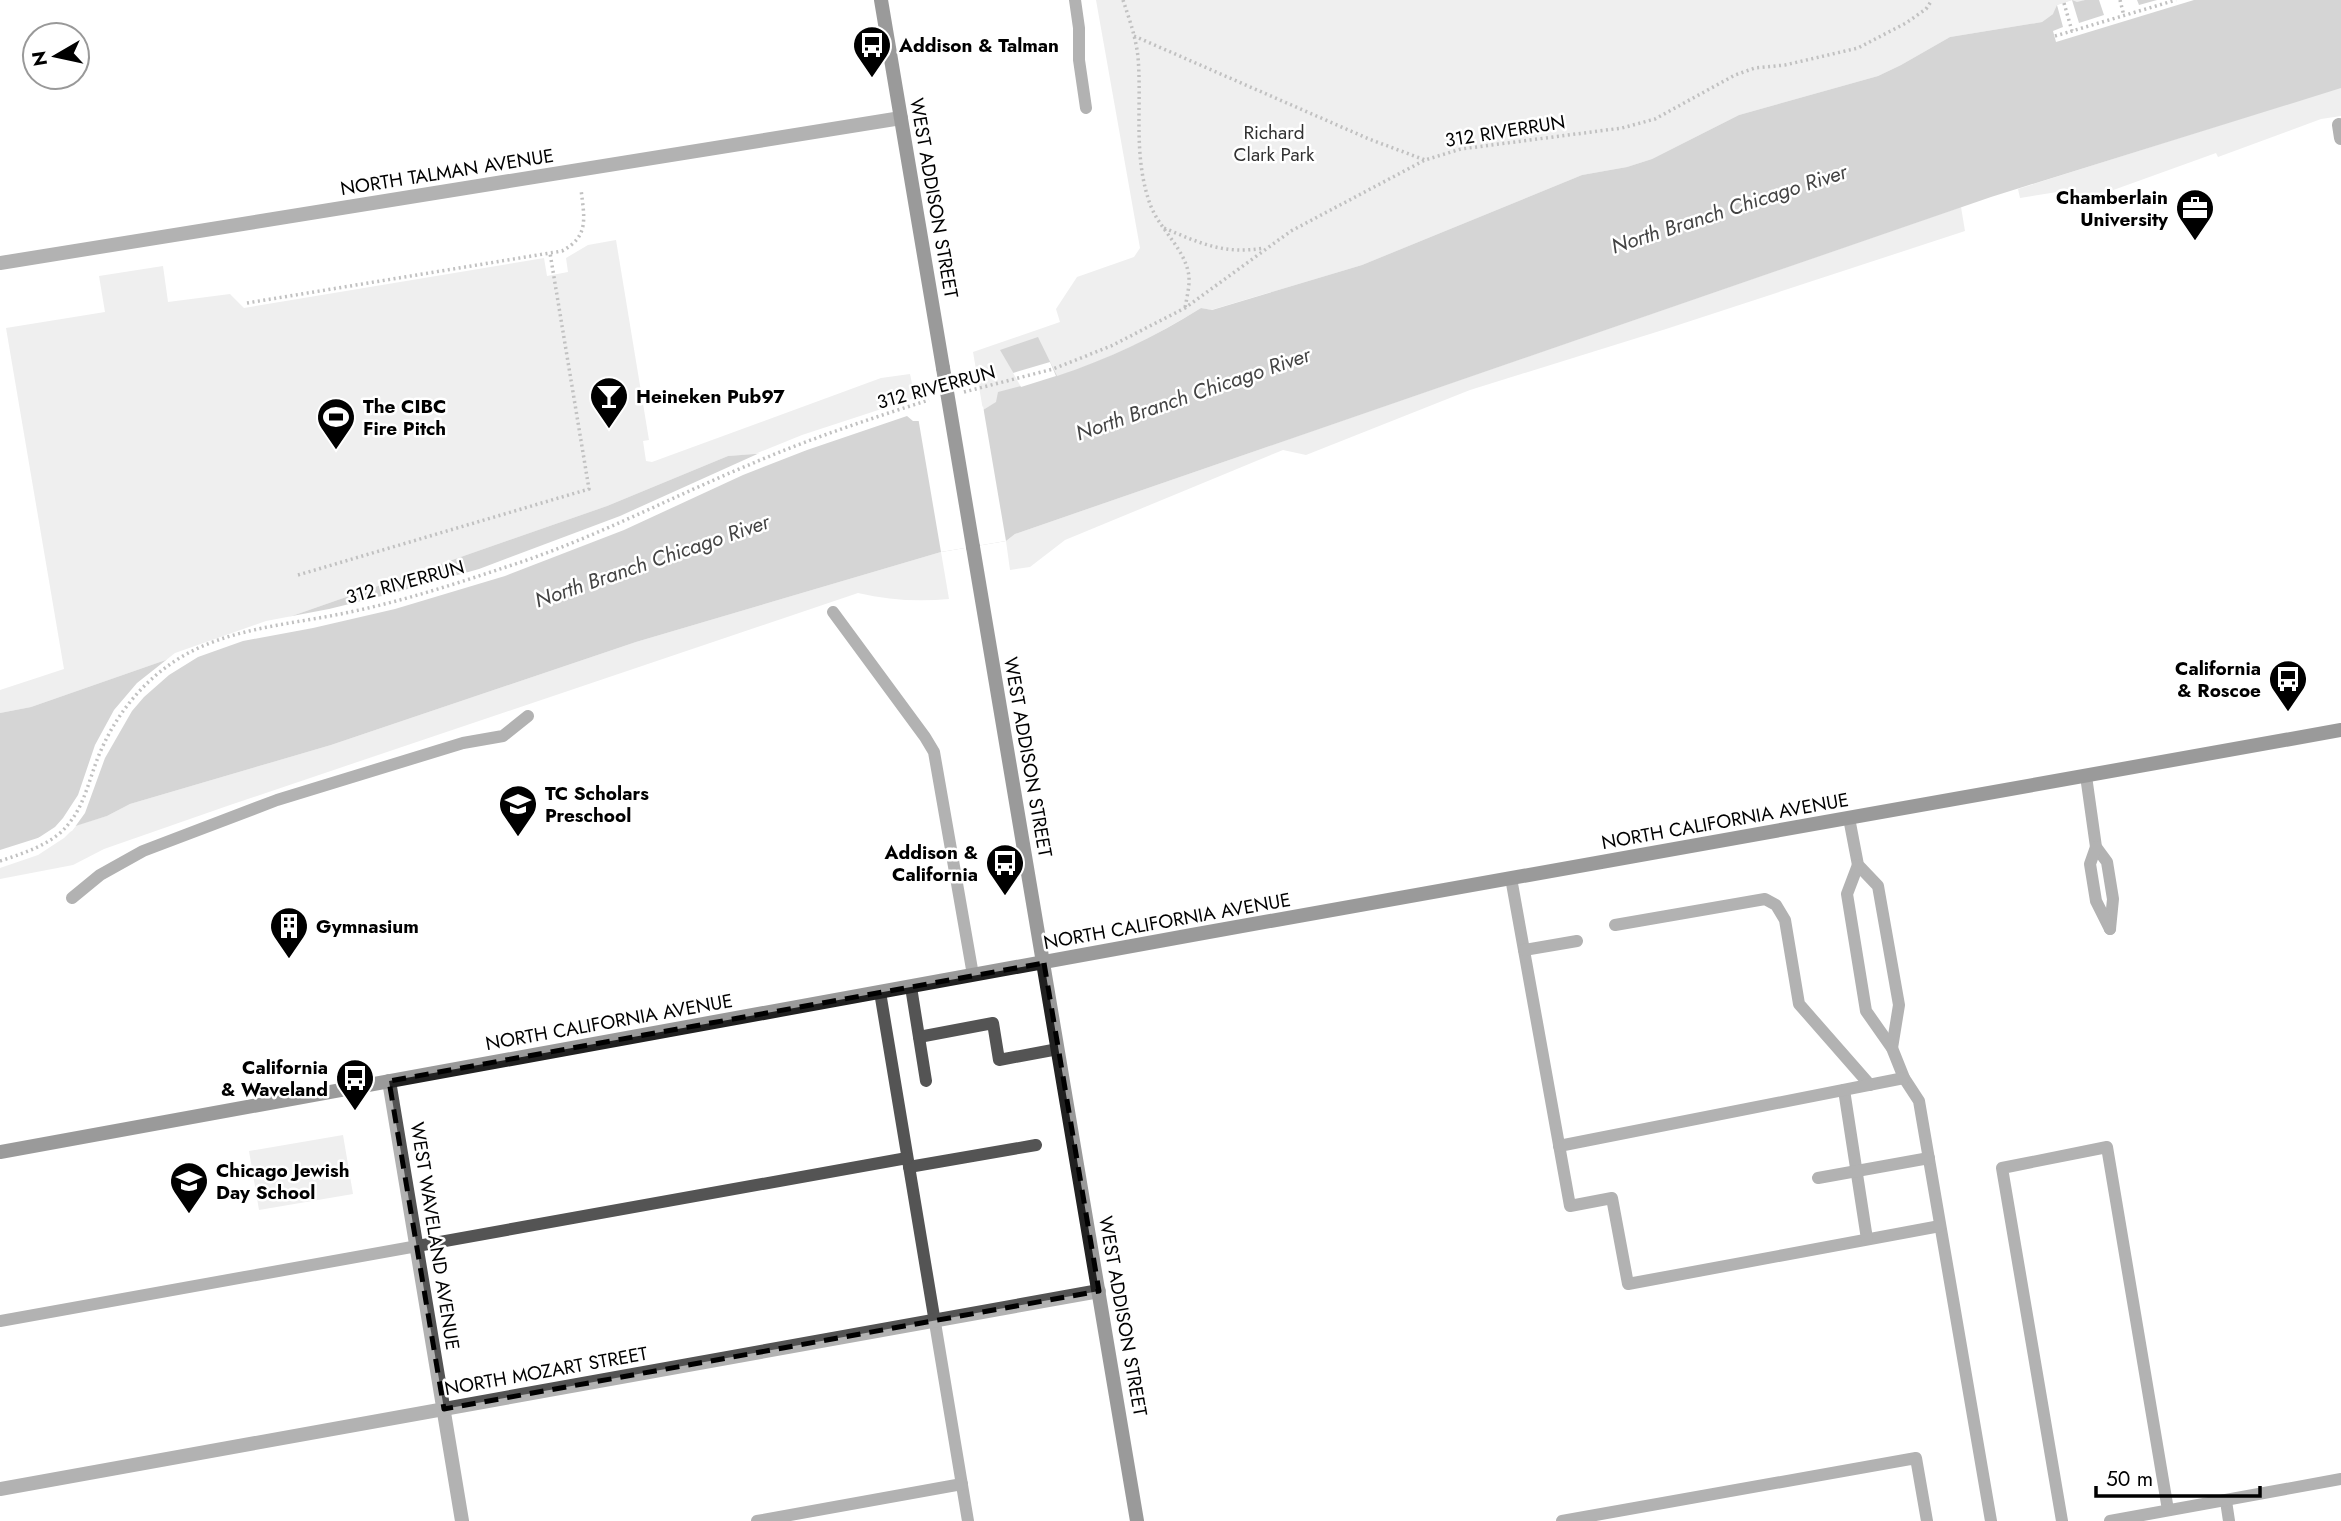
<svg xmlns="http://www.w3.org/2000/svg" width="2341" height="1521" font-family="Jost,sans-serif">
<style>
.green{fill:#dbdbdb}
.water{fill:#a2a2a2}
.pier{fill:#fff}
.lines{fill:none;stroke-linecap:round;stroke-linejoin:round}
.path{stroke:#767676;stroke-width:3.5;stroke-dasharray:2 3.5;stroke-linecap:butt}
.lane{stroke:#545454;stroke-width:12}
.street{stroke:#545454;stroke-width:14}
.secondary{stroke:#212121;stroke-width:14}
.secondary-bridge{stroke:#212121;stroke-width:14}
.marked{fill:none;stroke:#000;stroke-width:5;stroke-dasharray:14 9;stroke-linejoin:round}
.labels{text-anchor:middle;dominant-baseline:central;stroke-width:5;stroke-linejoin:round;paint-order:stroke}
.poi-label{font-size:19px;font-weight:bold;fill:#000;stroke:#fff;text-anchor:start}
.street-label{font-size:19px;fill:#000;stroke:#fff}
.park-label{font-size:19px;fill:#323232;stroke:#fff}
.water-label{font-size:21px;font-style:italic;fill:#434343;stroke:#fff}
</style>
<rect width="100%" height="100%" fill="#fff"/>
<g class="green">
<path d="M1096,0H2085L2053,14L2042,22L1950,37L1901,65L1878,76L1739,115L1652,159L1627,167L1582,175L1362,265L1211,310L1201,308C1167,329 1131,348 1094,363C1057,378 1018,389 983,410L973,352L1060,322L1056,309L1077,277L1134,257L1140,248Z"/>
<path d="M2341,87V116L2321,119L2218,157L2216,153L2080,202L2078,198L2060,204L2057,192L2020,198L2018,189Z"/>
<path d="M1961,207L1965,231L1666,329L1470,390L1306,455L1283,450L1065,540L1030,567L1010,570L1006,541L1015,534Z"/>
<path d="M616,240L649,440L643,441L646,461L652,462L881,378L910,374L915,398L802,435L755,454L728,456L607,506L31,707L0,713V690L64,669L6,328L105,312L99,276L163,266L168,302L230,294L244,308L544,258L547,276L568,272L566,258L588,245Z"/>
<path d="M941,552L949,599C918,602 888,600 858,593L230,805L104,849L73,865L0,879V868L38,855L64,838L77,825L107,816L130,804L331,745L636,642Z"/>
<path d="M343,1135L353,1194L259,1210L249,1151Z"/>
</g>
<path class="water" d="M2072,0L2077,2L2085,0H2341V88L1991,197L1015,534L1006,541L941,552L636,642L331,745L130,804L107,816L0,850V713L31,707L607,506L728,456L807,450L907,416L913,421H919L920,424L984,413L983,410L996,402L998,392L1021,386L1000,350L1038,337L1057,376C1108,359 1155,337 1201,308L1212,310L1362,265L1582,175L1627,167L1652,159L1739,115L1878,76L1901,65L1950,37L2042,22L2053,14L2057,5Z"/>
<g class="pier">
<path d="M2072,0L2079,23L2104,15L2099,0H2137L2139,5L2157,0H2194L2056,42L2053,31L2063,27L2057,5Z"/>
<path d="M1050,362L1056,376L1021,387L1013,373Z"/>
<path d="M983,406L1006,541L941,552L918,417L922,421L980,410Z"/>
<path d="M806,446L807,450L743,475L624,530L505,576L395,609L313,628L243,641L198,657L169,675L144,697L132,711L105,758L85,813L72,831L0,854L32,842L55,827L63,818L78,795L95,745L114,710L137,683L175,653L266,621L329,609L390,594L479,569L620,516L766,450Z"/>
</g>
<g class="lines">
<g class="path">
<path d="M1123,0C1129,18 1136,38 1138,57C1142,106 1133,153 1149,201C1157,227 1182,245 1188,271C1191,282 1187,296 1185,308"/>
<path d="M2120,0L2124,16"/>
<path d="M2064,3L2072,31L2176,0"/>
<path d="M1134,36L1369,139L1425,160"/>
<path d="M2055,36L2072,31"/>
<path d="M1164,228C1200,243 1224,255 1264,248"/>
<path d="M247,303L562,251C590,236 584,217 581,189"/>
<path d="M964,392L1053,369L1111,346L1185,308L1291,231L1425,160L1461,149L1622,128L1655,119L1735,75L1755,68L1785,65L1858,48L1906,23L1926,9L1932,0"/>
<path d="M298,575L589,489L550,253"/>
<path d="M0,861C21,854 41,848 59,834C86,810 88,778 102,748C119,710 147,677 183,656C233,627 295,624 350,612C403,601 455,584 506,567C591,540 669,498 751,464C809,439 869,419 929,400"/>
</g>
<g class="lane">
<path d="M1075,0L1079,28V60L1086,108"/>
<path d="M833,612L925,737L934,752L973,975"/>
<path d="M2086,776L2096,847L2107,862L2113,899L2110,929"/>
<path d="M1849,818L1858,865L1878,886L1899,1005L1892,1048"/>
<path d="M2096,847L2090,864L2096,901L2110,929"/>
<path d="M1858,865L1847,894L1866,1011L1892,1048L1904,1078L1919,1101L1991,1521"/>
<path d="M1511,878L1570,1206L1612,1198L1628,1284L1940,1226"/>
<path d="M72,898L100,875L143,851L277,800L463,743L503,736L528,716"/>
<path d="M1615,925L1765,899L1776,905L1785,920L1799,1004L1870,1085"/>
<path d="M1524,950L1577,941"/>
<path d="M911,987L926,1081"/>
<path d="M880,992L968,1521"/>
<path d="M919,1037L993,1023L999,1060L1058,1049"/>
<path d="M1844,1090L1867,1239"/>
<path d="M1559,1146L1904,1078"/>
<path d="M909,1167L1036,1145"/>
<path d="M1818,1178L1929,1158"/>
<path d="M0,1321L907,1158"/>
<path d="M2226,1501L2229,1521"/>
<path d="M757,1521L962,1484"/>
<path d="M1562,1521L1916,1458L1927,1521"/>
<path d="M2062,1521L2002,1168L2107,1147L2168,1510"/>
<path d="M2110,1521L2341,1479"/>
</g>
<g class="street">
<path d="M2339,125L2341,138"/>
<path d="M0,263L901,118"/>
<path d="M389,1081L462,1521"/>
<path d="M0,1489L1099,1291"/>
</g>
<g class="secondary">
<path d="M881,0L943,368"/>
<path d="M973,547L1137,1521"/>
<path d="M0,1152L1192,935L2341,730"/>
</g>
<path class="secondary-bridge" d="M943,368L973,547"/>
</g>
<path d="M0 0H2341V1521H0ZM1044,963L1099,1291L444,1409L389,1081Z" fill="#fff" fill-opacity=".55" fill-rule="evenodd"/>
<path class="marked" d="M1044,963L1099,1291L444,1409L389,1081Z"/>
<defs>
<symbol id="bus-pin" viewBox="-11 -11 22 30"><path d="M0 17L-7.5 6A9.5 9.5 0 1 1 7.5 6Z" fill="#000" stroke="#fff"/><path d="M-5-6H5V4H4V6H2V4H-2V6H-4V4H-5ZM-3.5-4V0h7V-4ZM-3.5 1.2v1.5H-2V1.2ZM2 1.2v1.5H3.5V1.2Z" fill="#fff"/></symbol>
<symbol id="office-pin" viewBox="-11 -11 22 30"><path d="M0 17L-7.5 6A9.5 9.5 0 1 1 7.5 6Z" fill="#000" stroke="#fff"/><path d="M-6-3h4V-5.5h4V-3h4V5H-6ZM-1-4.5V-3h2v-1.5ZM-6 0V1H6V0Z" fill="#fff"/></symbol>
<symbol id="bar-pin" viewBox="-11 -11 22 30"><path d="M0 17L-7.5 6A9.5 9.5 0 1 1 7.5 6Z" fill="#000" stroke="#fff"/><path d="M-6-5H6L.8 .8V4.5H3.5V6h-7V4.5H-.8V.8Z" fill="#fff"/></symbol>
<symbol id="stadium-pin" viewBox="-11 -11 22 30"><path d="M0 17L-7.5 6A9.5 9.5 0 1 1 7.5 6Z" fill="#000" stroke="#fff"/><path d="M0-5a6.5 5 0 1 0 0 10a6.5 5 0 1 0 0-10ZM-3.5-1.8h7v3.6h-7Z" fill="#fff"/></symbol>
<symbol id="school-pin" viewBox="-11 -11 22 30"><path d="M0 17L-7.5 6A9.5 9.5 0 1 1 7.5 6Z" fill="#000" stroke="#fff"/><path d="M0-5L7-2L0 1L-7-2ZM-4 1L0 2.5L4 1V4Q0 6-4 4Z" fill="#fff"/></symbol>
<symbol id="building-pin" viewBox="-11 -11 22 30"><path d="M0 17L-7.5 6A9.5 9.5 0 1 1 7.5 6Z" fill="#000" stroke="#fff"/><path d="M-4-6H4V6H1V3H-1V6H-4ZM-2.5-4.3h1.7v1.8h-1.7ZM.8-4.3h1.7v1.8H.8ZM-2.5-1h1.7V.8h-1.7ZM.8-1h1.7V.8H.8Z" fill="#fff"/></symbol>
</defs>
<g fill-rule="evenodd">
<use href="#bus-pin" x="850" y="23" width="44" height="60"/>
<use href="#office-pin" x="2173" y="186" width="44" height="60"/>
<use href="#bar-pin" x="587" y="374" width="44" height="60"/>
<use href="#stadium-pin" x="314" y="395" width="44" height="60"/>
<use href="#bus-pin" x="2266" y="657" width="44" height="60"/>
<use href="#school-pin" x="496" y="782" width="44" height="60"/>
<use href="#bus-pin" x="983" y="841" width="44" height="60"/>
<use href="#building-pin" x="267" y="904" width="44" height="60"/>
<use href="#bus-pin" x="333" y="1056" width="44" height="60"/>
<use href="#school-pin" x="167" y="1159" width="44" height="60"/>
</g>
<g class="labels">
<g class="poi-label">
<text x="899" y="45">Addison &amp; Talman</text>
<text x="2168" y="197" text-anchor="end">Chamberlain<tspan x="2168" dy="22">University</tspan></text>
<text x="636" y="396">Heineken Pub97</text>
<text x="363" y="406">The CIBC<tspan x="363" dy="22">Fire Pitch</tspan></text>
<text x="2261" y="668" text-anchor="end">California<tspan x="2261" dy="22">&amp; Roscoe</tspan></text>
<text x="545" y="793">TC Scholars<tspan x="545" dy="22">Preschool</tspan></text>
<text x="978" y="852" text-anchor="end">Addison &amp;<tspan x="978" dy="22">California</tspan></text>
<text x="316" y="926">Gymnasium</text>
<text x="328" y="1067" text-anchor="end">California<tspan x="328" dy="22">&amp; Waveland</tspan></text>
<text x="216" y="1170">Chicago Jewish<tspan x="216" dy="22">Day School</tspan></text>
</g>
<g class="street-label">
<text transform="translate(1505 131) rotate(-9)">312 RIVERRUN</text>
<text transform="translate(447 172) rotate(-9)">NORTH TALMAN AVENUE</text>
<text transform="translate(934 198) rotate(80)">WEST ADDISON STREET</text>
<text transform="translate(936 387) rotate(-15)">312 RIVERRUN</text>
<text transform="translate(405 582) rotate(-15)">312 RIVERRUN</text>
<text transform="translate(1028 757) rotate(80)">WEST ADDISON STREET</text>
<text transform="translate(1725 821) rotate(-10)">NORTH CALIFORNIA AVENUE</text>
<text transform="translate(1167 921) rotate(-10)">NORTH CALIFORNIA AVENUE</text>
<text transform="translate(609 1022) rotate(-10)">NORTH CALIFORNIA AVENUE</text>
<text transform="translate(435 1236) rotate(81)">WEST WAVELAND AVENUE</text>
<text transform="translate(1123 1316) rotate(80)">WEST ADDISON STREET</text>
<text transform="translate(546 1371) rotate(-10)">NORTH MOZART STREET</text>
</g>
<g class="park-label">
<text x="1274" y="132">Richard<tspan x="1274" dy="22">Clark Park</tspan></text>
</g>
<g class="water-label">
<text transform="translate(1729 209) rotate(-18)">North Branch Chicago River</text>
<text transform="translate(1193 394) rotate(-19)">North Branch Chicago River</text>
<text transform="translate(652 561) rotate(-19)">North Branch Chicago River</text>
</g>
</g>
<g transform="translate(56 56) rotate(261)"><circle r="33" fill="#ffffff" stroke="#999999" stroke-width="2"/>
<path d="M0-5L12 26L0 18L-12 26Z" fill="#000000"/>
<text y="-10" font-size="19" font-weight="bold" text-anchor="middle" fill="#000000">N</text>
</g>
<path d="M2096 1486v10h164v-10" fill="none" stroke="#000000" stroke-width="3.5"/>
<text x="2106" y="1486" font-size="21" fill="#000000" stroke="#ffffff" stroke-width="5" paint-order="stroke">50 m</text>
</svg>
